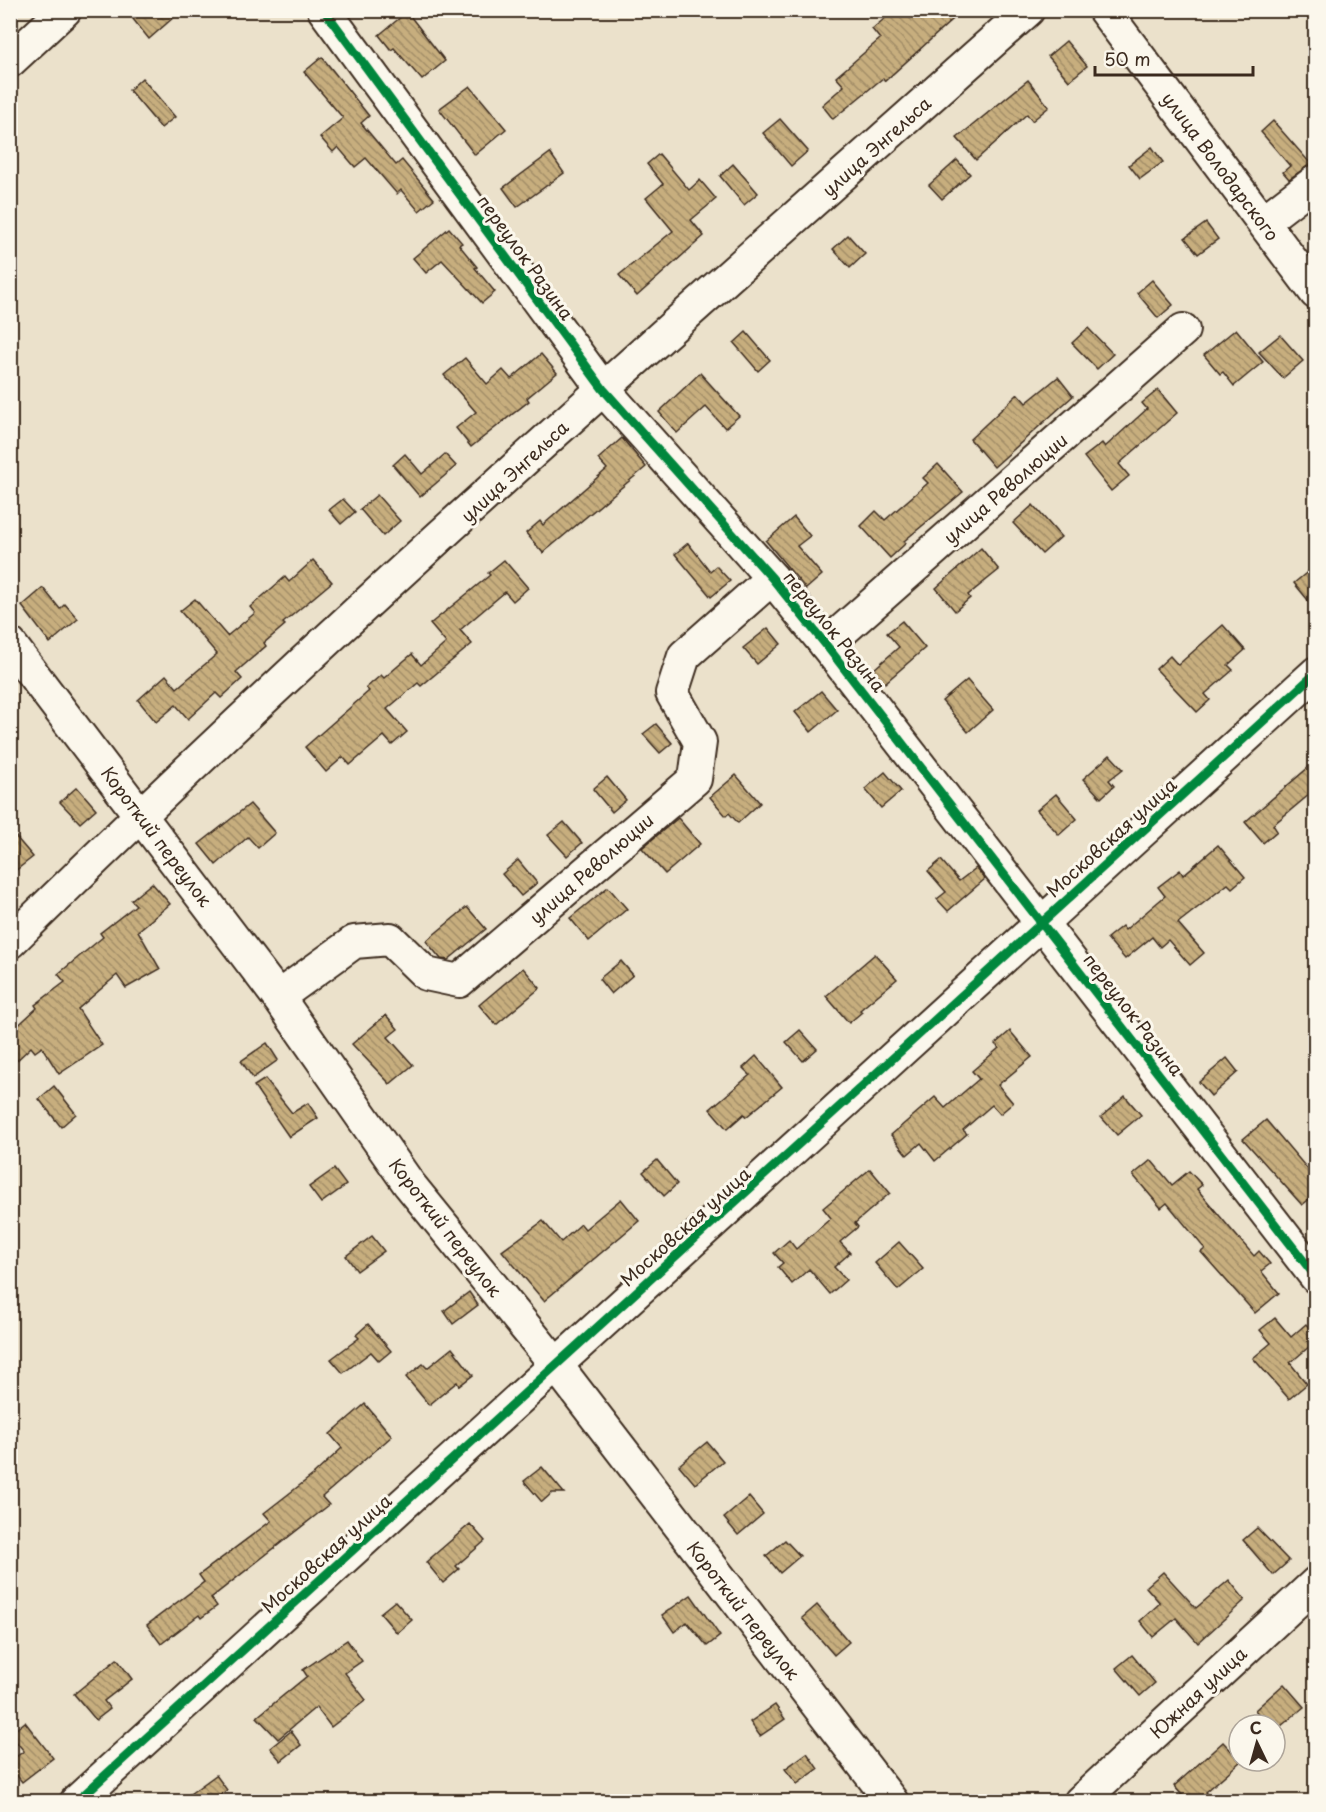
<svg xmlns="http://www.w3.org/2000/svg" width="1326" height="1812" font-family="'Playpen Sans',sans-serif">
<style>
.building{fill:url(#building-back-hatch);stroke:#3b2a1e;stroke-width:1.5}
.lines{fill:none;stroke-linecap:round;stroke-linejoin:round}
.minor-casing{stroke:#3b2a1e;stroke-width:36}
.minor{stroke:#fbf7ec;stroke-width:32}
.cycleway-casing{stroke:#fbf7ec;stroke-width:13}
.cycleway{stroke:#00873e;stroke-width:9}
.labels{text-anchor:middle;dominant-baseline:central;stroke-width:6;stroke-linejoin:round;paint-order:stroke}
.street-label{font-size:18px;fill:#3b2a1e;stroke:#fbf7ec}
</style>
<defs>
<pattern id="building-back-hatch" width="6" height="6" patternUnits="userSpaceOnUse" patternTransform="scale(1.5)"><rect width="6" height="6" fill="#c7ae7e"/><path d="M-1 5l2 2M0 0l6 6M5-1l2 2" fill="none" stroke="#a38e67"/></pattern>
</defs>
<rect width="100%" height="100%" fill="#ebe1cb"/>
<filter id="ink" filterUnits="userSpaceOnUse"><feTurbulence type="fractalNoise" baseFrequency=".0167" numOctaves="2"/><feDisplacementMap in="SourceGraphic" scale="12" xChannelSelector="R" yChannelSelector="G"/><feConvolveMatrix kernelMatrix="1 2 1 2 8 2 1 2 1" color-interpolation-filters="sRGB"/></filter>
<g filter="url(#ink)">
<g class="building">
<path d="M143,10H182L149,39L133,19Z"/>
<path d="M895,10H963L885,81L883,78L833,119L822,105L844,86L836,77L880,39L872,29Z"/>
<path d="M407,12L445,61L422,80L394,48L391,50L379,35Z"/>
<path d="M1066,41L1087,66L1069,81L1048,56Z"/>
<path d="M322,57L369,116L361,123L396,165L402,160L434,199L419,211L401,190L397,194L366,158L355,167L338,147L333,152L320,137L343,118L304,72Z"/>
<path d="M142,78L175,117L161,128L129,90Z"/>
<path d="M1028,80L1049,107L1032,121L1027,114L976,160L957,138Z"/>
<path d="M470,86L506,129L475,155L439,109Z"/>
<path d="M780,119L808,151L791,166L763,133Z"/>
<path d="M1273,121L1311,164L1289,179L1283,172L1290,166L1261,132Z"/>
<path d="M1152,147L1163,162L1140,179L1129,165Z"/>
<path d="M550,153L564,173L517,207L503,188Z"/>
<path d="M659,154L689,190L700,180L716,199L691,220L704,236L637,296L619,275L673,231L646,198L663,184L647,164Z"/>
<path d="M957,160L970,174L942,199L929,185Z"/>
<path d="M733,164L758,193L744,205L720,176Z"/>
<path d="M1206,223L1218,239L1198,254L1185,238Z"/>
<path d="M449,228L462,243L459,245L477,267L475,268L495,292L482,303L442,260L426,273L413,258Z"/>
<path d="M848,235L865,254L850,268L833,249Z"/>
<path d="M1152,280L1173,305L1158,318L1137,293Z"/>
<path d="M1088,328L1113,354L1097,369L1072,343Z"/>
<path d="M1236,329L1263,362L1234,386L1223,372L1220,374L1204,355Z"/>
<path d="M746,332L770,360L758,371L734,343Z"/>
<path d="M1280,335L1303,361L1283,378L1259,352Z"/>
<path d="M541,354L557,373L527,398L529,401L471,447L456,428L476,412L444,375L465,358L487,384L503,370L511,379Z"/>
<path d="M700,373L739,416L725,428L706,407L677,433L659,412Z"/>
<path d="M1058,377L1073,396L994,467L970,439L1018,394L1026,403Z"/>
<path d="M1158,390L1177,413L1119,464L1129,476L1111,491L1084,457L1102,443L1105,447L1147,409L1142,403Z"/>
<path d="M622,438L646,467L543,553L526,533L540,521L543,525L607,469L598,459Z"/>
<path d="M405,454L422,474L445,454L456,466L420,497L393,465Z"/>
<path d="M938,464L963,492L904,541L906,543L890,558L861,526L876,511L885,520L928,483L923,478Z"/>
<path d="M377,495L400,521L383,536L360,509Z"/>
<path d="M343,499L355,512L341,524L329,510Z"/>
<path d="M1033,505L1061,537L1042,554L1013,523Z"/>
<path d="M794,517L810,536L797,546L822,575L806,589L766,541Z"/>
<path d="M688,543L710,571L716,566L730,581L711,597L675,554Z"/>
<path d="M981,548L999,570L968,595L970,598L955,611L936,588Z"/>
<path d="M313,560L332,582L283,623L285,625L264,643L266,646L236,672L242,679L221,698L216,693L188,719L176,705L156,722L138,700L166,675L177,688L217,654L180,611L195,599L227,636L255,613L250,607L285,577L289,582Z"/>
<path d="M504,560L528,588L513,601L505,592L460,630L472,644L421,686L418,683L387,709L407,732L392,745L384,736L350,765L343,757L326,772L305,747L369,691L366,688L381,675L384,678L412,654L421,665L446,643L430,624L490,575L488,573Z"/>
<path d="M1316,565V610L1294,583Z"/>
<path d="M43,588L60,609L65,604L78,619L50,643L22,606Z"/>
<path d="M902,621L925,648L885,683L873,670L899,647L887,633Z"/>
<path d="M1223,625L1245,650L1228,665L1233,670L1205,694L1210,700L1197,712L1156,669L1170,656L1178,665Z"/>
<path d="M768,628L781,644L757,664L743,648Z"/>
<path d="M967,680L993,710L968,732L942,701Z"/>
<path d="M821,691L837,710L811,732L795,712Z"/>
<path d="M656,724L672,743L660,753L643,734Z"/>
<path d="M1110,755L1123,769L1109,780L1114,786L1101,798L1083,779Z"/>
<path d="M1316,761V789L1273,825L1277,831L1263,843L1245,822Z"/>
<path d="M885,772L901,791L881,808L865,789Z"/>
<path d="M736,775L760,803L738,823L729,813L726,816L710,797Z"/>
<path d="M607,777L626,800L612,812L593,789Z"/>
<path d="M77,787L96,809L80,823L60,802Z"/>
<path d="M1056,794L1077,819L1059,835L1037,810Z"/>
<path d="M250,804L275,833L258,848L248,837L216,865L199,844Z"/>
<path d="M678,818L700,844L665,874L642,848Z"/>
<path d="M564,822L582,843L567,856L548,835Z"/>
<path d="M10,830L33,857L10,875Z"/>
<path d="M1218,845L1245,877L1232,888L1228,884L1178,923L1204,953L1190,965L1168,940L1160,947L1152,937L1125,959L1107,938L1122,926L1125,930L1165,896L1158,887L1180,870L1183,875Z"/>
<path d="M518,860L537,883L521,896L502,874Z"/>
<path d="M941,860L959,881L976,868L985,879L948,911L937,899L946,892L928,871Z"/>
<path d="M152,883L170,904L138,931L160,969L126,988L117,975L78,1009L102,1045L59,1074L42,1047L35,1052L31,1047L10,1067L11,1032L37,1008L35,1005L65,982L58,974L103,937L100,933L136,905L131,900Z"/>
<path d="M608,887L627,909L589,941L570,918Z"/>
<path d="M467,907L486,929L448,960L441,959L426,941Z"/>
<path d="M875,954L897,979L860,1010L862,1012L849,1023L826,996Z"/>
<path d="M621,961L633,975L611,994L599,979Z"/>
<path d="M523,968L540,988L496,1025L479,1005Z"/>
<path d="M386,1015L398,1029L388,1037L413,1065L390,1084L352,1044Z"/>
<path d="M800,1030L817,1049L803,1061L786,1042Z"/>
<path d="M1010,1031L1032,1057L998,1085L1013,1103L1000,1114L992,1105L963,1130L967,1134L935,1161L921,1143L907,1155L891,1135L935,1097L945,1108L979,1079L972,1071L999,1048L995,1044Z"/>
<path d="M267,1043L278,1060L253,1078L241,1061Z"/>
<path d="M756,1056L782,1087L746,1117L744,1114L727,1129L710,1109L750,1075L743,1068Z"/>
<path d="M1227,1058L1238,1072L1211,1096L1199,1082Z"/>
<path d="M265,1079L292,1113L308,1103L318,1118L289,1137L254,1086Z"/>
<path d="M54,1086L76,1114L61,1127L39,1099Z"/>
<path d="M1125,1096L1141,1115L1117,1135L1101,1117Z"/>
<path d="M1266,1120L1316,1179V1194L1302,1205L1243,1139Z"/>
<path d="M657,1160L677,1184L664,1196L643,1172Z"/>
<path d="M1151,1160L1172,1185L1189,1171L1202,1185L1197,1189L1229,1227L1254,1256L1259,1251L1270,1264L1261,1271L1279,1293L1255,1313L1201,1252L1205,1249L1167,1203L1161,1208L1133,1175Z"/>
<path d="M334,1169L346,1185L321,1203L309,1187Z"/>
<path d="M870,1169L890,1193L855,1223L858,1227L840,1242L850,1253L834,1267L846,1280L830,1294L809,1269L792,1284L778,1267L783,1263L774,1253L789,1240L796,1249L831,1218L823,1208Z"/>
<path d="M621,1199L639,1221L544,1301L502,1251L543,1221L561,1242L581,1224L585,1229Z"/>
<path d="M372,1236L384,1251L357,1271L346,1256Z"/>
<path d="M899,1242L923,1269L898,1290L875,1263Z"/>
<path d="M469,1292L478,1305L453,1324L444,1311Z"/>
<path d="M1275,1318L1291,1337L1306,1324L1316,1336V1341L1290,1363L1307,1384L1289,1399L1253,1358L1271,1343L1260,1330Z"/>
<path d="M368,1324L391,1351L379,1361L371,1352L343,1373L331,1359L359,1338L356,1335Z"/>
<path d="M452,1348L473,1375L459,1386L457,1382L429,1405L406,1377L423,1364L427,1368Z"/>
<path d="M365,1404L392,1436L322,1497L329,1505L211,1598L217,1606L201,1618L199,1615L161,1644L147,1625L204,1582L199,1575L271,1521L264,1513L313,1475L342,1448L330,1434Z"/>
<path d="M707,1442L723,1461L695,1484L679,1465Z"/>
<path d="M542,1467L564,1493H552L542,1502L524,1481Z"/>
<path d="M749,1497L763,1514L738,1535L724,1518Z"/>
<path d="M470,1524L485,1541L456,1566L459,1569L443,1583L426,1562Z"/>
<path d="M1257,1528L1289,1561L1273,1575L1243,1540Z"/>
<path d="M785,1540L800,1556L780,1573L766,1556Z"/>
<path d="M1163,1572L1196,1608L1229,1580L1245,1600L1198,1643L1176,1618L1153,1637L1140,1621L1160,1603L1146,1587Z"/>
<path d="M691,1595L720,1636L707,1646L687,1622L674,1632L662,1615Z"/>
<path d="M395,1601L412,1620L397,1633L380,1613Z"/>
<path d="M817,1605L849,1642L834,1655L802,1618Z"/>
<path d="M347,1640L362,1661L345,1673L366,1700L331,1727L316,1707L278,1739L257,1717L307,1676L303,1670Z"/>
<path d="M1132,1655L1155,1683L1140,1696L1116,1668Z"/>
<path d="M117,1659L132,1679L104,1701L110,1709L96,1720L74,1694Z"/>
<path d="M1284,1684L1304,1707L1275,1731V1725H1268L1255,1710Z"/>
<path d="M775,1705L785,1719L760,1736L750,1722Z"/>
<path d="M25,1722L53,1758L22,1782L10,1767V1761L24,1751L10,1734Z"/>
<path d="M291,1731L301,1745L281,1761L270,1748Z"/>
<path d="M1223,1742L1241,1761L1206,1792L1215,1802H1188L1174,1786Z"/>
<path d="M807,1753L818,1769L797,1784L785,1769Z"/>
<path d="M216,1775L227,1790L211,1802H179Z"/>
</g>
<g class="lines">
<defs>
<g id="minor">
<path d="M324,10L603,389L772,578L826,645L1316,1277"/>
<path d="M1104,10L1316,293"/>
<path d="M10,61L65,10"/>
<path d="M1264,221L1316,181"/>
<path d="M10,644L278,997L409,1184L557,1366L892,1802"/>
<path d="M826,645L1183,330"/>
<path d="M10,942C338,619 685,316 1028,10"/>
<path d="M278,997L354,942L390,939L426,974L459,981L695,779L700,742L672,693L684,656L772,578"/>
<path d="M76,1802L1316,673"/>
<path d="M1080,1802L1316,1583"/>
</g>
</defs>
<use href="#minor" class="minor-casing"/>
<use href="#minor" class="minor"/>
<defs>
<g id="cycleway">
<path d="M324,10L603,389L772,578L826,645L1316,1277"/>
<path d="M76,1802L1316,673"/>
</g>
</defs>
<use href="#cycleway" class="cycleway-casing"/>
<use href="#cycleway" class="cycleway"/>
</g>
</g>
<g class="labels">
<g class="street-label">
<text transform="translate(876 146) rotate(-42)">улица Энгельса</text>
<text transform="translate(1221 166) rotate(53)">улица Володарского</text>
<text transform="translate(526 257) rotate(54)">переулок Разина</text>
<text transform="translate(514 471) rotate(-43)">улица Энгельса</text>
<text transform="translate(1005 488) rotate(-41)">улица Революции</text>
<text transform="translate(835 631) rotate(51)">переулок Разина</text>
<text transform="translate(157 836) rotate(53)">Короткий переулок</text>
<text transform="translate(1111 837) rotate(-42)">Московская улица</text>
<text transform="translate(591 868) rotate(-41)">улица Революции</text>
<text transform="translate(1134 1014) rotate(52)">переулок Разина</text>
<text transform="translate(685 1226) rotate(-42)">Московская улица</text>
<text transform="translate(446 1227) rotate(52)">Короткий переулок</text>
<text transform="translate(326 1553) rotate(-42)">Московская улица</text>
<text transform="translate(744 1610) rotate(52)">Короткий переулок</text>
<text transform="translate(1198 1692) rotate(-43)">Южная улица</text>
</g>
</g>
<rect width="1326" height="1812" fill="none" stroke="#fbf7ec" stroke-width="36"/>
<rect x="18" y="18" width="1290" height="1776" fill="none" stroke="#3b2a1e" stroke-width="2" filter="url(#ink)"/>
<g transform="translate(1257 1743) rotate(355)"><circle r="28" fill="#fbf7ec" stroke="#aea59a" stroke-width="1.5"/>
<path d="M0-4.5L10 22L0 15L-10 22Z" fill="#3b2a1e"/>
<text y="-9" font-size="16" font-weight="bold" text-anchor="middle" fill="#3b2a1e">С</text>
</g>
<path d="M1095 66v9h158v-9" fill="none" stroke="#3b2a1e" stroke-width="3"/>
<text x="1104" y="66" font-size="18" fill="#3b2a1e" stroke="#fbf7ec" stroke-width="4.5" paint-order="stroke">50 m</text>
</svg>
